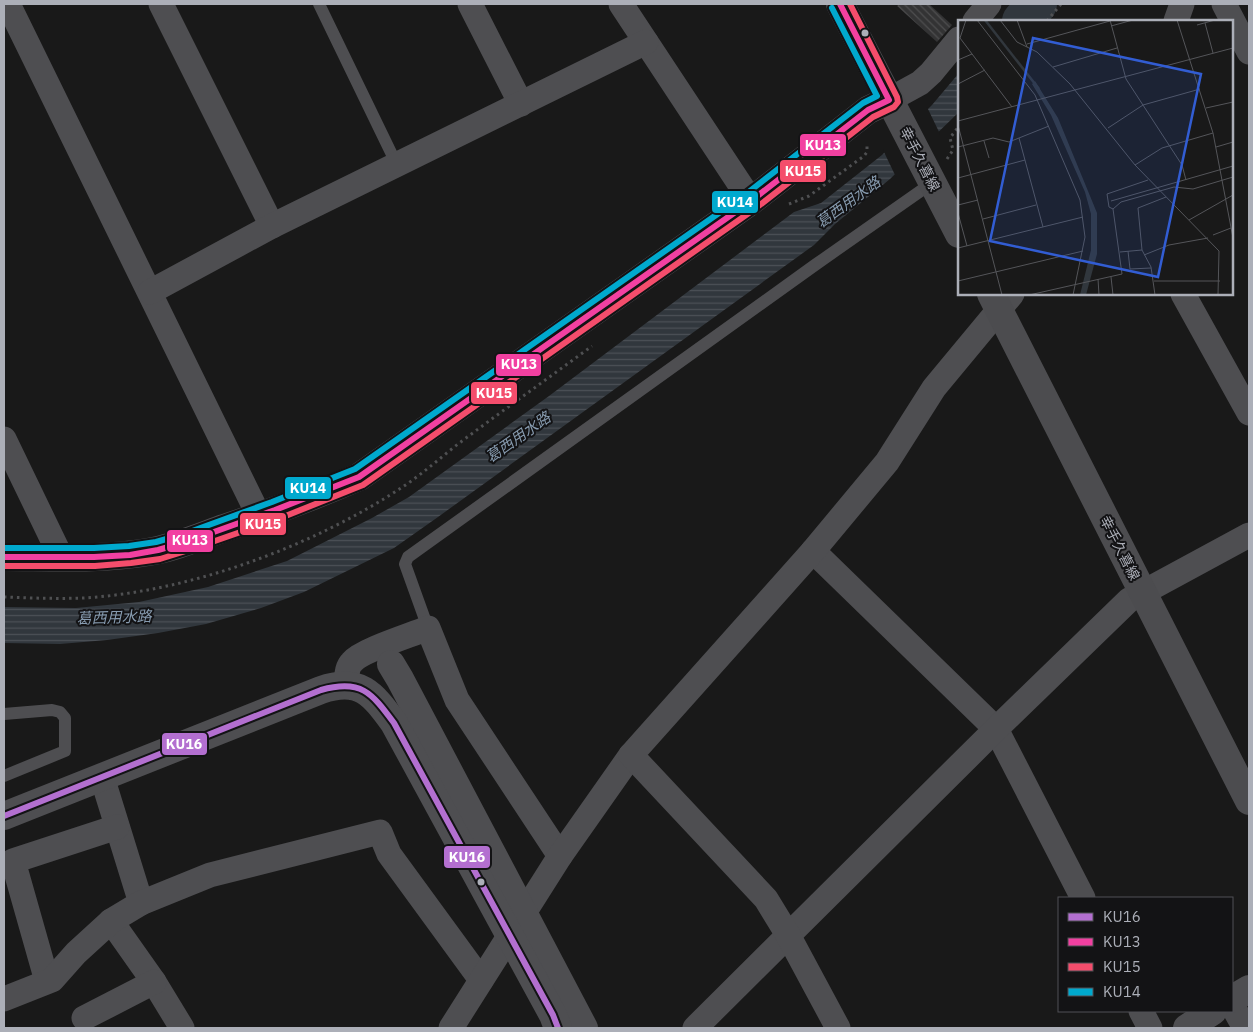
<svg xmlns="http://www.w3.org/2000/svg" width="1253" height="1032" font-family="'IBM Plex Sans','Noto Sans JP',sans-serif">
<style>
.water{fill:url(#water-rules)}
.pier{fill:#191919}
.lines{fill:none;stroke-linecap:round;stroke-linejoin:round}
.river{stroke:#31373d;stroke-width:40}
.building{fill:url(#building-back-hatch)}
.path{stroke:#4f5052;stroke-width:3;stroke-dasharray:2.5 4;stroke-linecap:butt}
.service{stroke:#4e4e51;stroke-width:12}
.minor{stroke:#4e4e51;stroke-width:25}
.tertiary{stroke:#4e4e51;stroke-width:28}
.secondary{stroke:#4c4c4f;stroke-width:28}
.bus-1-casing{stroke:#131315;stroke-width:10}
.bus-2-casing{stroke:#131315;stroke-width:10}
.bus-3-casing{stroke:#131315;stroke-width:10}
.bus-4-casing{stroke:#131315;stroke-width:10}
.bus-1{stroke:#b36fd0;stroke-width:6}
.bus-2{stroke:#f240a1;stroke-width:6}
.bus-3{stroke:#f44d6c;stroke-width:6}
.bus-4{stroke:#00a9ce;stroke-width:6}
.bus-dot{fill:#acafb8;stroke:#131315;stroke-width:2}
.labels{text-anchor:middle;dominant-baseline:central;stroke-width:4;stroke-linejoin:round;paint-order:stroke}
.street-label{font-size:14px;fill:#acafb8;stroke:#131315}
.water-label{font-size:15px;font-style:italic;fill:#879baf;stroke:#131315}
.inset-river{fill:none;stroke:#31373d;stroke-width:2.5}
.inset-road{fill:none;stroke:#545559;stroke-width:1}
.view{fill:#325dd3;fill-opacity:0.15;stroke:#325dd3;stroke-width:2.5}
.inset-edge{fill:none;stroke:#acafb8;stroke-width:2.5}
.line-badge{stroke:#131315;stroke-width:2}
.badge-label{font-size:14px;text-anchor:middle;font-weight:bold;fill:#fff}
</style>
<defs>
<pattern id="water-rules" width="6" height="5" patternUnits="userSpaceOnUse" patternTransform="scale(1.25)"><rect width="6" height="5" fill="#31373d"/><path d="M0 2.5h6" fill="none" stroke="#4c5157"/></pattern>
<pattern id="building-back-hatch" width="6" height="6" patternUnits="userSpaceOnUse" patternTransform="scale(1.25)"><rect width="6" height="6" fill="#333334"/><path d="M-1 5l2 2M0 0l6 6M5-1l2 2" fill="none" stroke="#4e4e4f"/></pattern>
</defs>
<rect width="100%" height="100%" fill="#191919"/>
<path class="water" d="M959,73V112L890,179L835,224L814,245L438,517L394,548L304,592L261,608L206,624L158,633L107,640L60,644L4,643V607L76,608L139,602L208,587L287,561L372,518L409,497L549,396L794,212L821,203L882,155L932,105Z"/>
<path class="pier" d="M927,107L940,134L896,177L883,150Z"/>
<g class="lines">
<path class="river" d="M1022,21L1037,4"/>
</g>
<path class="building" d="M900,4H929L952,25L937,42L897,6Z"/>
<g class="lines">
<g class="path">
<path d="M1047,21L1061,4"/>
<path d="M947,159L953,150L950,138L959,126"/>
<path d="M789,204L809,196L864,156L867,152V143"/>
<path d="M4,597C30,598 57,599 83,598C189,592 313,546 401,488C421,475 439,459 458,444C502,411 547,379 592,346"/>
</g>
<g class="service">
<path d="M319,4L397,165"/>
<path d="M428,628L405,564L408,557L815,265L932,183"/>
<path d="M4,714L52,710L60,712L65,718V751L4,776"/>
</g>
<g class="minor">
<path d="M8,4L259,516"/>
<path d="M161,4L272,226"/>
<path d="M470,4L521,104"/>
<path d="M621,4L751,201"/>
<path d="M1224,4L1249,52"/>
<path d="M975,21L989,4"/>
<path d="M1176,21L1182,4"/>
<path d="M889,100L920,83L931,73L959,39"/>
<path d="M150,292L272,226L646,42"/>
<path d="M1183,294L1249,413"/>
<path d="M4,439L61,557"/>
<path d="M813,551L996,729L1083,898"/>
<path d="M346,684C347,677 346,668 352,662C362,650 412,635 428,628L457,700L560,856"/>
<path d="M102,777L141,903"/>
<path d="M111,921L154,982L182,1028"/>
<path d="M47,981L13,861L117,827"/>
<path d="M4,999L52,980L76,953L111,921L141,903L210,875L380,832L389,854L481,980"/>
<path d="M1232,1005L1245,1028"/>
<path d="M1141,1011L1150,1028"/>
<path d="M84,1018L154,982"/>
<path d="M451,1028L560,856L631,755"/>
<path d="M695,1028L996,729L1129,600L1249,535"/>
<path d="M838,1028L788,935L766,899L631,755L813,551L887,462L934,388L1012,294"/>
</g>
<g class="tertiary">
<path d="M4,557C50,557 102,560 148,552C174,548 199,537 224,528C270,513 315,496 359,477L751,201L868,110L889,100"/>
<path d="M391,664L400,679L584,1028"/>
<path d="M4,816L321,690C360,677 372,693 394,723L553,1015L558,1028"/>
<path d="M1232,999L1249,989"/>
<path d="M1187,1028L1213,1011"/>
</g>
<g class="secondary">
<path d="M840,4L959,234"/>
<path d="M991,294L1249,801"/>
</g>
<defs>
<path id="bus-1" d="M4,816L321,690C361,679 371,692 394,723L553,1015L558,1028"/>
<path id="bus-2" d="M4,557H94L130,555L158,550L186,542L275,510L359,477L751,201L868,110L889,100L840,4"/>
<path id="bus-3" d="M4,566H95L131,563L160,559L189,550L278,519L363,485L756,208L873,117L894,107L898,102L897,97L850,4"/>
<path id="bus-4" d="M4,548H94L129,546L156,542L184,534L272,502L355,469L746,194L863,103L877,96L832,8"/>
</defs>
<use href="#bus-1" class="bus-1-casing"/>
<use href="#bus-2" class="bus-2-casing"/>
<use href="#bus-3" class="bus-3-casing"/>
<use href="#bus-4" class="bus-4-casing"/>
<use href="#bus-1" class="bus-1"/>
<use href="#bus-2" class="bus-2"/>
<use href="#bus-3" class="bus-3"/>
<use href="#bus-4" class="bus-4"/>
</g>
<g class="bus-dot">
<circle cx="865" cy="33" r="4.5"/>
<circle cx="481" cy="882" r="4.5"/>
</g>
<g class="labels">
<g class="street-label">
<text transform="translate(920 159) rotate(63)">幸手久喜線</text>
<text transform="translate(1120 548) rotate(63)">幸手久喜線</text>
</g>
<g class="water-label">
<text transform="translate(848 202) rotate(-36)">葛西用水路</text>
<text transform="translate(518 437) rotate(-35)">葛西用水路</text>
<text transform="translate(114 617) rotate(-2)">葛西用水路</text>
</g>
</g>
<g transform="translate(958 20)">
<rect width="275" height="275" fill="#191919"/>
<path d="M77,61L100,98L139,193V234L128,275H122L133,230V194L127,172L93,95L74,64Z" fill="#31373d"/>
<path class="inset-river" d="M27,0L81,69"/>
<path class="inset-road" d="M8,0L2,18L54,87M19,0L77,75L122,180L127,217L115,275M42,0L59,22L79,32L112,64L177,145L204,128L255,113M59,0L69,27M152,0L168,59L224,145L228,160M219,0L255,113L275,218M247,3L255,33M239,5L257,0M153,6L175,0M69,24L152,1M0,40L14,34M95,47L159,28M0,64L27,50M248,88L275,82M0,101L275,28M0,105L44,275M150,108L185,85L242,69M61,118L85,207M26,121L31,138M0,127L35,118L51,122L91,106M258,127L275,122M177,145L261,231L260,275M0,158L67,140M153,181L275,146M0,185L20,180M155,189L163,182L216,167L235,169L275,157M0,193L9,226M25,199L78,185M231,200L275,175M255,215L273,208M0,228L125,197M170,231L172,249L193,248M162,232L184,230M186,235L211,225L250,218M153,257L155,275M140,259L141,275M0,261L125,231M196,261H262M71,275L164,254L155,189L151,187L149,174L190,160M197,275L193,247L184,230L180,188L208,177"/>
<path class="view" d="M75,18L243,54L200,257L32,221Z"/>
<rect width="275" height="275" class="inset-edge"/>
</g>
<g class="line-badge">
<rect x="799" y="133" width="48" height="24" rx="5" fill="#f240a1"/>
<rect x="779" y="159" width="48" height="24" rx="5" fill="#f44d6c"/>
<rect x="711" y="190" width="48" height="24" rx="5" fill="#00a9ce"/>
<rect x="495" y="353" width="47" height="24" rx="5" fill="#f240a1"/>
<rect x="470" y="381" width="48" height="24" rx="5" fill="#f44d6c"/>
<rect x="284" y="476" width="48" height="24" rx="5" fill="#00a9ce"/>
<rect x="239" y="512" width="48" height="24" rx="5" fill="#f44d6c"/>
<rect x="166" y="529" width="48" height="24" rx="5" fill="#f240a1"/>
<rect x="161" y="732" width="47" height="24" rx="5" fill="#b36fd0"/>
<rect x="443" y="845" width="48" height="24" rx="5" fill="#b36fd0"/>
</g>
<g class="badge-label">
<text x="823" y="150">KU13</text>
<text x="803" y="176">KU15</text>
<text x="735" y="207">KU14</text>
<text x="519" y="369">KU13</text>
<text x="494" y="398">KU15</text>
<text x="308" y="493">KU14</text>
<text x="263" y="529">KU15</text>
<text x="190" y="545">KU13</text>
<text x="184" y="749">KU16</text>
<text x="467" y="862">KU16</text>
</g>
<rect width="1253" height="1032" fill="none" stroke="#acafb8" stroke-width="10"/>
<rect x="1058" y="897" width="175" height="115" fill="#131315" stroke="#505156"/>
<rect x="1068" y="913" width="25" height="8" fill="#b36fd0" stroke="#505156"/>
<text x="1103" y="922" font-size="15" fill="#acafb8">KU16</text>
<rect x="1068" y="938" width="25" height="8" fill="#f240a1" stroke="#505156"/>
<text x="1103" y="947" font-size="15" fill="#acafb8">KU13</text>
<rect x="1068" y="963" width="25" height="8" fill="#f44d6c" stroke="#505156"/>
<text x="1103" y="972" font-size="15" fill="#acafb8">KU15</text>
<rect x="1068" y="988" width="25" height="8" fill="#00a9ce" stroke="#505156"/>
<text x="1103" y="997" font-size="15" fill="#acafb8">KU14</text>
</svg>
